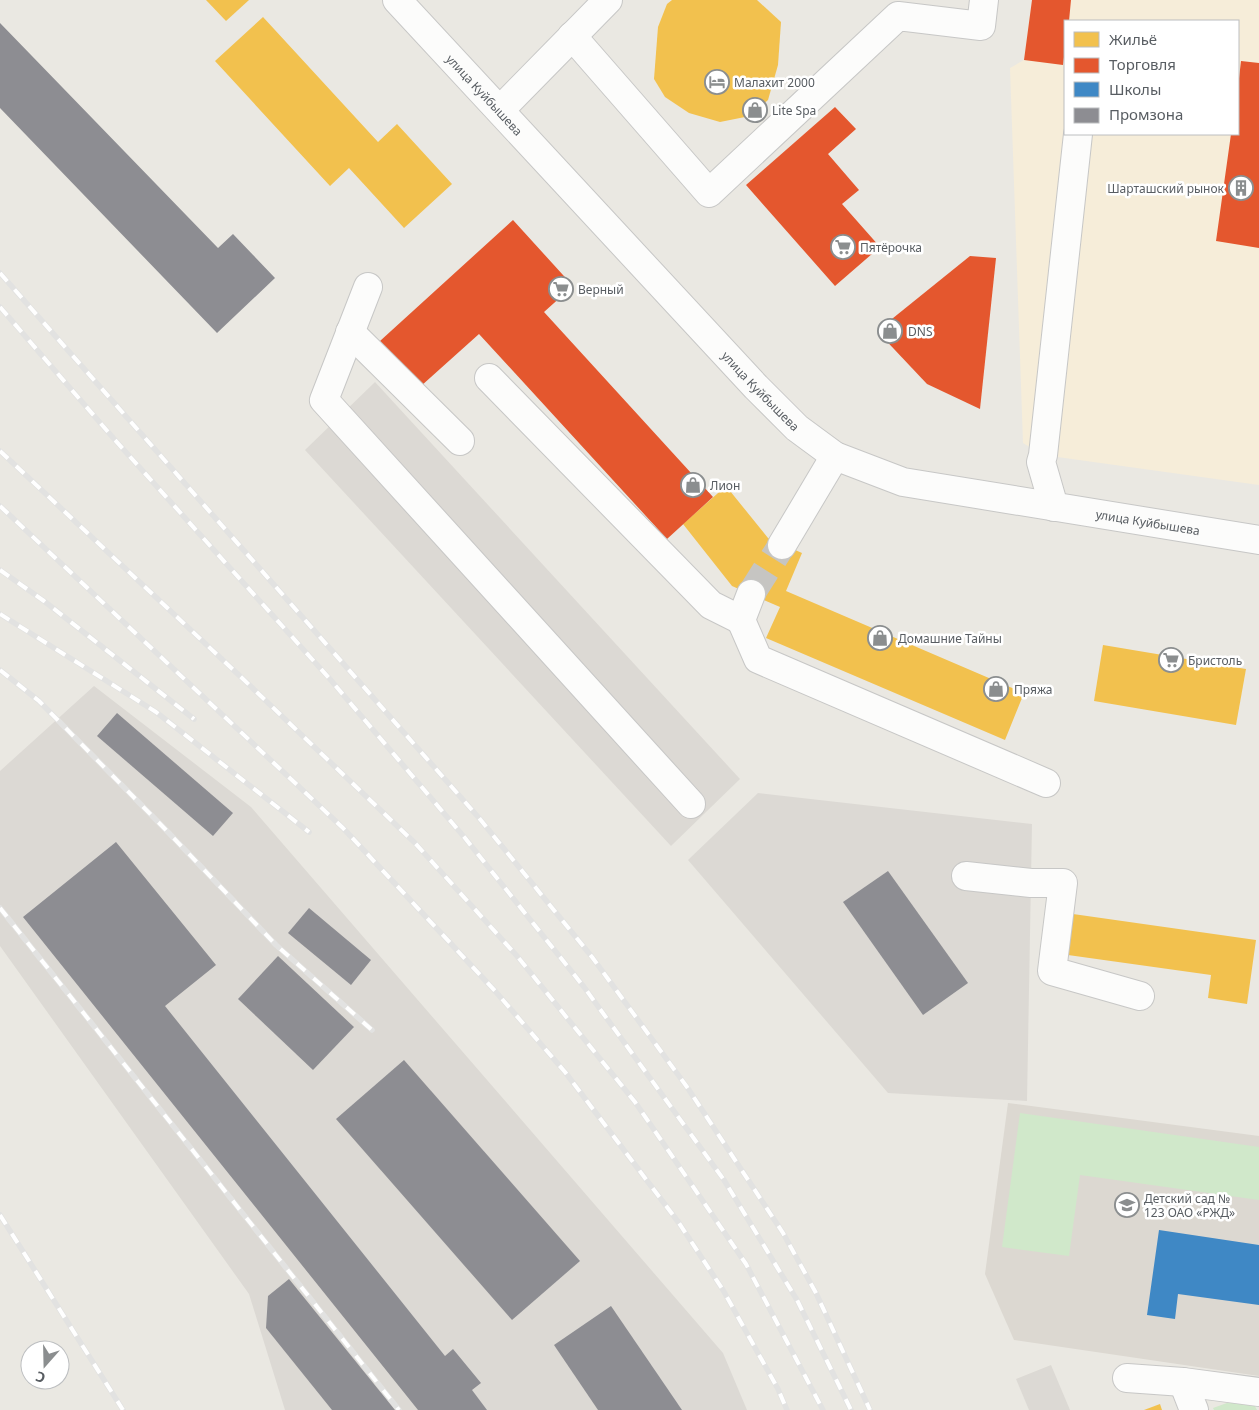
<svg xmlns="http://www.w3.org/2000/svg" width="1259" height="1410" font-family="'Noto Sans',sans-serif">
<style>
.commercial{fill:#f6edd9;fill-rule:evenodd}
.industrial{fill:#dcd9d4}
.education{fill:#dcd8d1}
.green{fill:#d0e8ca}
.homes{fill:#f2c14e}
.shops{fill:#e4572e}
.schools{fill:#3f88c5}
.industry{fill:#8d8d92}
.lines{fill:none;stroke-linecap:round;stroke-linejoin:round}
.minor-tunnel{stroke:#c6c5c2;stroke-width:28;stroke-dasharray:28 14;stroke-linecap:butt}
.minor-casing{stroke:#c7c7c6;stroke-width:30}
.minor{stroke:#fcfcfb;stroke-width:28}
.rail-casing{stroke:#e2e2e1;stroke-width:5.5}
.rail{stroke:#fff;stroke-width:4;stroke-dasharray:11;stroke-linecap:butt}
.labels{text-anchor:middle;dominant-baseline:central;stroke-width:5;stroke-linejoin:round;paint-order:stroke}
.poi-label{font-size:12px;fill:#585d62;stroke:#fff;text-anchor:start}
.street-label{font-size:12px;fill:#585d62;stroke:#fff}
</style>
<rect width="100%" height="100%" fill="#eae8e2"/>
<path class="commercial" d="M1032,0H1259V485L1043,455L1023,443L1010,68L1024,60ZM1065,21H1238V134H1065Z"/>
<g class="industrial">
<path d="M375,382L740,779L671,846L305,450Z"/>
<path d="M94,686L251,807L723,1353L747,1410H285L249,1294L0,946V771Z"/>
<path d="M758,793L1032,824L1027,1101L888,1093L688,860Z"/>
<path d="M1051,1365L1070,1410H1029L1016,1379Z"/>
</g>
<path class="education" d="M1008,1103L1259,1136V1376L1014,1340L985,1274Z"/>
<g class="green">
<path d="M1020,1113L1259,1147V1200L1080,1175L1069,1256L1002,1247Z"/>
<path d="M1249,1395L1257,1410H1214L1213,1408Z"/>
</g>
<g class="homes">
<path d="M206,0H249L226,21Z"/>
<path d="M672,0H757L781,22L778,65L768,100L750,116L720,122L689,113L665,97L654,79L658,27L667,4Z"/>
<path d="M263,17L378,142L397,124L452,184L404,228L349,168L330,186L215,61Z"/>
<path d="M726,486L768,538L802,553L786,591L1024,693L1005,740L766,638L780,607L732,586L683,524Z"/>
<path d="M1103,645L1246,669L1236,725L1094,701Z"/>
<path d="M1073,914L1256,940L1247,1004L1208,998L1211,975L1068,955Z"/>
<path d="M1160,1404L1162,1410H1144Z"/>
</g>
<g class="shops">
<path d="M1032,0H1071L1069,21H1065V49L1063,65L1024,60Z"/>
<path d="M1241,61L1259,63V248L1216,241L1231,134H1238V87Z"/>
<path d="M835,107L856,129L828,154L859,190L842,204L880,247L835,286L746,185Z"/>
<path d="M513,220L573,286L544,312L713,497L667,539L479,334L421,386L380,341Z"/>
<path d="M970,256L996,258L980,409L927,384L877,331Z"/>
</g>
<path class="schools" d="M1159,1230L1259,1245V1305L1178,1294L1175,1319L1147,1315Z"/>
<g class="industry">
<path d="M0,23L218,248L233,234L275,278L217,333L0,108Z"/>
<path d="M117,713L233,813L213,836L97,736Z"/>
<path d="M116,842L216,965L165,1006L445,1356L453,1349L481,1383L472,1390L487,1410H418L23,917Z"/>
<path d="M888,871L968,983L923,1015L843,902Z"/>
<path d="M309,908L371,960L351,985L288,933Z"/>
<path d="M278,956L354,1027L313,1070L238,999Z"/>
<path d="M404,1060L580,1261L512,1320L336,1119Z"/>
<path d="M289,1279L395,1410H332L266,1328L268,1296Z"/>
<path d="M611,1306L682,1410H598L554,1345Z"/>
</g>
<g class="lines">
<path class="minor-tunnel" d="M751,594L782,545"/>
<defs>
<g id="minor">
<path id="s1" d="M397,0L756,387L797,428L835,456L903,482L1259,540"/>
<path d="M572,36L709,193L898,16L981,26L984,0"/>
<path d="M500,110L608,0"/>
<path d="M368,287L324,400L691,804"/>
<path d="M350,332L460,441"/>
<path d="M489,378L711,605L741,620"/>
<path d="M1054,507L1041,462L1043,455L1078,134"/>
<path d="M782,545L835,456"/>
<path d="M751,594L741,620L758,659L1046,783"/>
<path d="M966,876L1031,883H1063L1052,971L1140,996"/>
<path d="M1127,1378L1183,1382L1259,1392"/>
<path d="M1183,1382L1194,1410"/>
</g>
</defs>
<use href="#minor" class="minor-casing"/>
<use href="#minor" class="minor"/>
<defs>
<g id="rail">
<path d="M0,273L479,818L592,957L687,1087L783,1233L816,1293L870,1410"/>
<path d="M0,307L115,440L329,678L465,838L584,987L724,1180L797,1300L851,1410"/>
<path d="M0,451L242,678L415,843L517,956L635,1102L746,1264L823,1410"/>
<path d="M0,506L343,828L496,992L565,1072L679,1223L723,1290L778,1389L787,1410"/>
<path d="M0,570L44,601L194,719"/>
<path d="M0,614L156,712L309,832"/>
<path d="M0,670L39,701L166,830L276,945L372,1030"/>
<path d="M0,908L399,1410"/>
<path d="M0,1215L123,1410"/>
</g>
</defs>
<use href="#rail" class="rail-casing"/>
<use href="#rail" class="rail"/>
</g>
<defs>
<symbol id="hotel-ring" viewBox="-11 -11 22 22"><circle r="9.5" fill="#fff" stroke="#8b8e8f" stroke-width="1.5"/><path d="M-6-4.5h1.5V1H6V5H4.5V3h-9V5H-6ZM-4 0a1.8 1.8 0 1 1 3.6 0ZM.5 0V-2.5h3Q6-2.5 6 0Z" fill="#8b8e8f"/></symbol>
<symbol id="shop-ring" viewBox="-11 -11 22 22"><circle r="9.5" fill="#fff" stroke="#8b8e8f" stroke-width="1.5"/><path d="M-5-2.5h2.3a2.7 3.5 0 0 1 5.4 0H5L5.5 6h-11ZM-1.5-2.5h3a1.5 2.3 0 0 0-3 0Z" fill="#8b8e8f"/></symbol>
<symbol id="building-ring" viewBox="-11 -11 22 22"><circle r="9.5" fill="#fff" stroke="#8b8e8f" stroke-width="1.5"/><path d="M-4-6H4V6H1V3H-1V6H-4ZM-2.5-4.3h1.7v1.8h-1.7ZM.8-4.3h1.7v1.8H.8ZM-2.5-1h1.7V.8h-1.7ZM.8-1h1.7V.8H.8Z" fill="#8b8e8f"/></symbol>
<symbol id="supermarket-ring" viewBox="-11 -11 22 22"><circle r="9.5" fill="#fff" stroke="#8b8e8f" stroke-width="1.5"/><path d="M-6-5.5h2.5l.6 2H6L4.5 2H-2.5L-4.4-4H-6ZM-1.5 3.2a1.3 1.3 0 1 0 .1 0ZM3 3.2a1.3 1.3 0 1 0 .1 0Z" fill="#8b8e8f"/></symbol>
<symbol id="school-ring" viewBox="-11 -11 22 22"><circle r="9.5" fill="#fff" stroke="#8b8e8f" stroke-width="1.5"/><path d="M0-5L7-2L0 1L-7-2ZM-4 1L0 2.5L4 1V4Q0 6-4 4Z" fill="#8b8e8f"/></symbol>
</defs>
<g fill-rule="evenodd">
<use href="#hotel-ring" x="703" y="68" width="28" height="28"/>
<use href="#shop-ring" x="741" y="96" width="28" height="28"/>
<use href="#building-ring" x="1227" y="174" width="28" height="28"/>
<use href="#supermarket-ring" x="829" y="233" width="28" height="28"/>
<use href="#supermarket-ring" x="547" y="275" width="28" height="28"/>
<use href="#shop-ring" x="876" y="317" width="28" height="28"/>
<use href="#shop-ring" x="679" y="471" width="28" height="28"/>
<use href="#shop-ring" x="866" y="624" width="28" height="28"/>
<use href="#supermarket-ring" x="1157" y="646" width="28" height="28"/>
<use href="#shop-ring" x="982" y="675" width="28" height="28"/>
<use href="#school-ring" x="1113" y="1191" width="28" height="28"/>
</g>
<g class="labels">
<g class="poi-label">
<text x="734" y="82">Малахит 2000</text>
<text x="772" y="110">Lite Spa</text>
<text x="1224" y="188" text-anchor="end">Шарташский рынок</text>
<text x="860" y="247">Пятёрочка</text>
<text x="578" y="289">Верный</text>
<text x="908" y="331">DNS</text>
<text x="710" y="485">Лион</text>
<text x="898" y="638">Домашние Тайны</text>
<text x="1188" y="660">Бристоль</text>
<text x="1014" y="689">Пряжа</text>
<text x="1144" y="1198">Детский сад №<tspan x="1144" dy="14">123 ОАО «РЖД»</tspan></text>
</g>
<g class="street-label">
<text stroke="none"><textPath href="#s1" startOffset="129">улица Куйбышева</textPath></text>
<text stroke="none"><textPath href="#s1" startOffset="534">улица Куйбышева</textPath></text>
<text stroke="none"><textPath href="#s1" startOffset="954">улица Куйбышева</textPath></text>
</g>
</g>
<rect x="1064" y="20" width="175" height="115" fill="#ffffff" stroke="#bcbec0"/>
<rect x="1074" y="32" width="25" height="15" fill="#f2c14e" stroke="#bcbec0"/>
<text x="1109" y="45" font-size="15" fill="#585d62">Жильё</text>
<rect x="1074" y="58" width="25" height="15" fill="#e4572e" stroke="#bcbec0"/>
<text x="1109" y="70" font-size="15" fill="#585d62">Торговля</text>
<rect x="1074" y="82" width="25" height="15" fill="#3f88c5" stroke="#bcbec0"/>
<text x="1109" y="95" font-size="15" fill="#585d62">Школы</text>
<rect x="1074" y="108" width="25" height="15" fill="#8d8d92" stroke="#bcbec0"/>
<text x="1109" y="120" font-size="15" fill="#585d62">Промзона</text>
<g transform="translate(45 1365) rotate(200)"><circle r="24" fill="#ffffff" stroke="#bcbec0"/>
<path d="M0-4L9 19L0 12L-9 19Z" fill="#8b8e8f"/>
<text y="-8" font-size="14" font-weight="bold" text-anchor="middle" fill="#585d62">С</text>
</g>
</svg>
